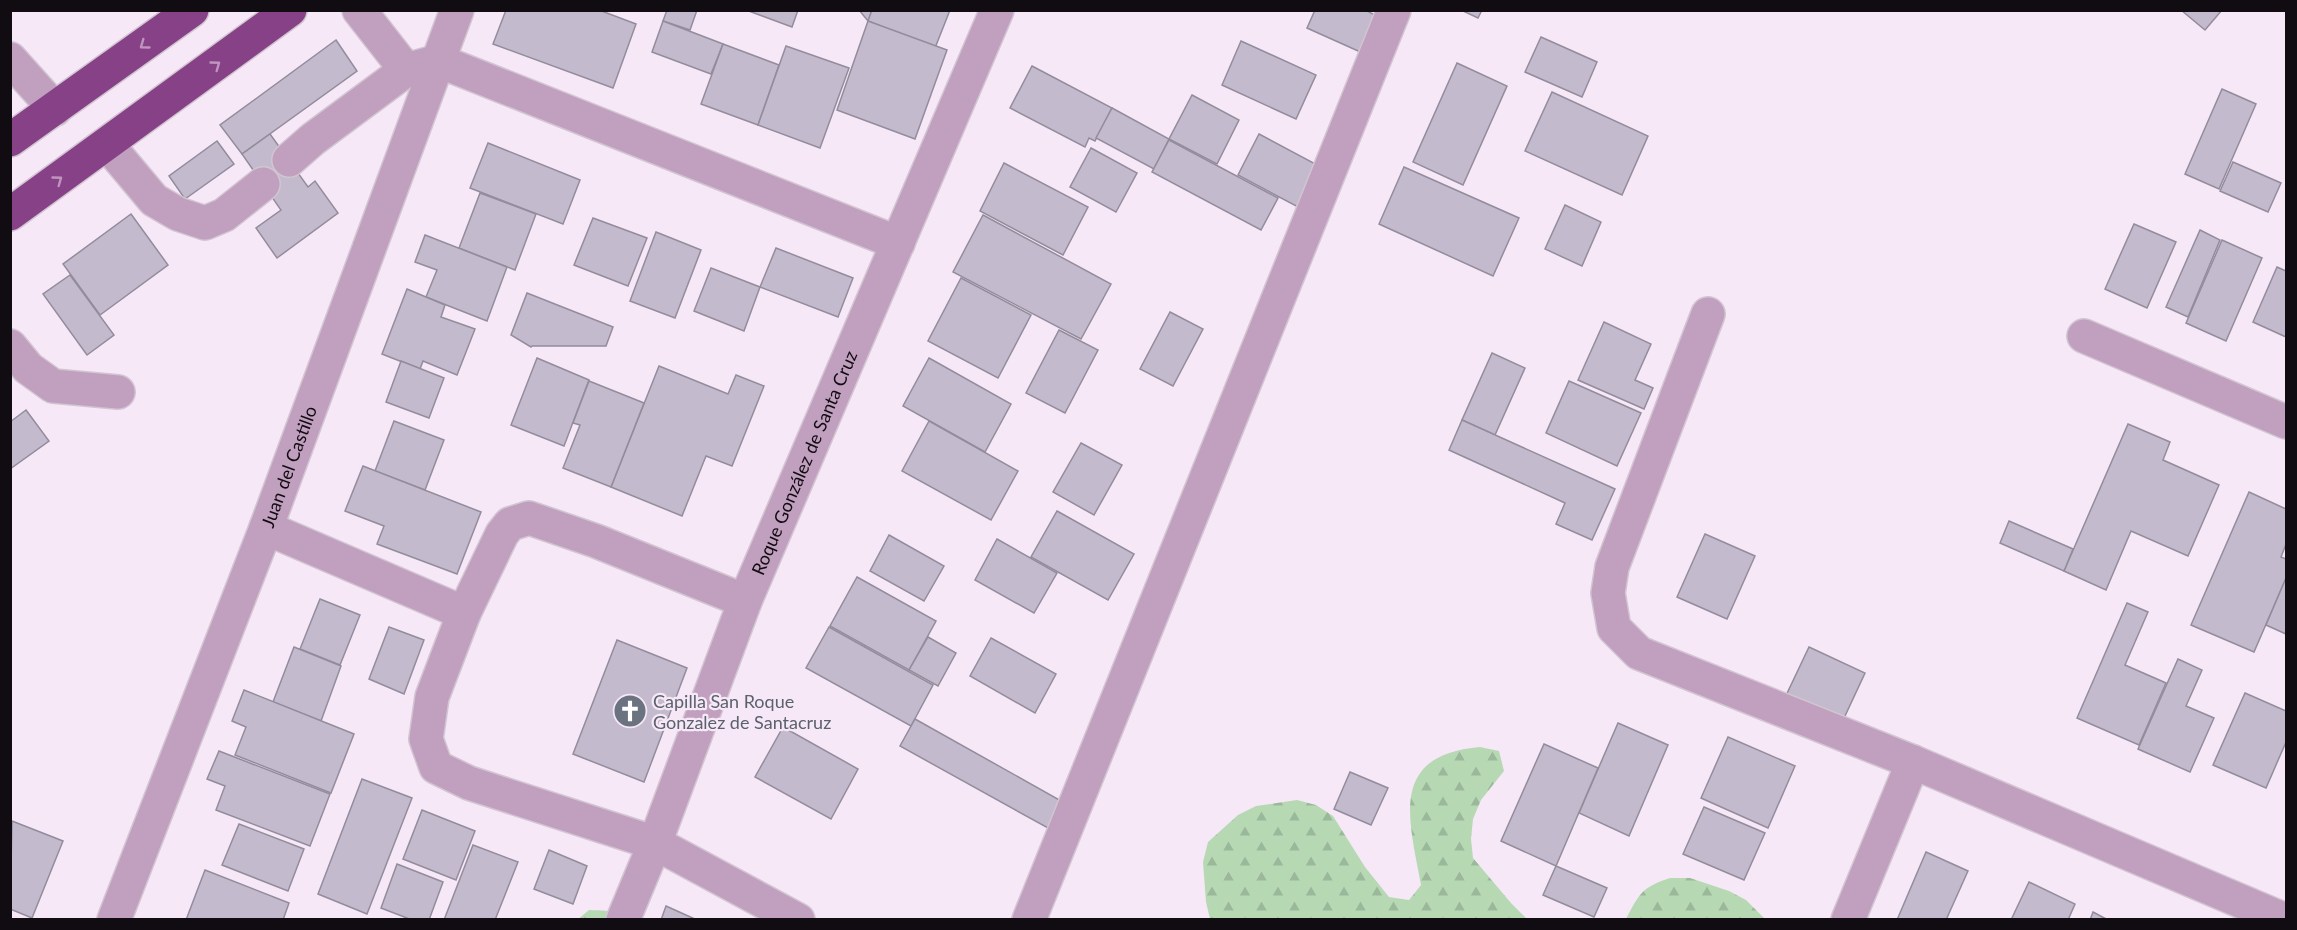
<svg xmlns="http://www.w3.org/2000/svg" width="2297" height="930" font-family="Lato,sans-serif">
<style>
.forest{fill:url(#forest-firs)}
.building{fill:#c3bbcd;stroke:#938c9c;stroke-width:1.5}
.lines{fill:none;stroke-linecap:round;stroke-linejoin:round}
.minor-casing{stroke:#d2c5d2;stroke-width:36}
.highway-casing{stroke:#d2c5d2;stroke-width:36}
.minor{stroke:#c19fbf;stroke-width:33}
.highway{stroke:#874186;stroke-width:33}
.oneway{stroke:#bf94be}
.labels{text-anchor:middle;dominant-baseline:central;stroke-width:4.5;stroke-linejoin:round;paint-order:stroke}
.street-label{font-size:18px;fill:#110c11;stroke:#f7e8f7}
.worship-label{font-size:18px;fill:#5b616d;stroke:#f7e8f7;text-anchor:start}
</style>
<defs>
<pattern id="forest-firs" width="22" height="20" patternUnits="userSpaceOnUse" patternTransform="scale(1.5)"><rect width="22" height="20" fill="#b6d9b4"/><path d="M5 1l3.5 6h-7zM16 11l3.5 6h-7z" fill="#9bb99a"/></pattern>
</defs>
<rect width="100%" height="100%" fill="#f7e8f7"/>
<g class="forest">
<path d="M1480,747L1499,751L1504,771L1481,800L1473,819L1471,839L1473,858L1511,903L1527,919H1210L1206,902L1203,862L1208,842L1238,815L1256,806L1297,800L1316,805L1333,816L1365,867L1389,897L1409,900L1421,885C1409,819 1388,755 1480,747Z"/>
<path d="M1670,878H1690L1729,891L1746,900L1765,919H1626C1639,894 1642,887 1670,878Z"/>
<path d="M589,910L609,911V919L577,920Z"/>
</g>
<g class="building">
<path d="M506,10H599L636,24L613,88L493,44Z"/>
<path d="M667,10H697L690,30L663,21Z"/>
<path d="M746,10H798L792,27Z"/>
<path d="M859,10H872L868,21Z"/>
<path d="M872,10H950L935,48L868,21Z"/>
<path d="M1315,10H1365L1383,19L1367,55L1307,28Z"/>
<path d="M1461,10H1482L1478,18Z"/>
<path d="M2181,10H2222L2205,30Z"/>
<path d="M663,21L723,44L711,74L652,52Z"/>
<path d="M868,21L947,50L915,139L837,110Z"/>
<path d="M1541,37L1597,62L1582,97L1525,72Z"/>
<path d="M336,40L357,71L242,154L220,125Z"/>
<path d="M1241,41L1316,75L1296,119L1222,85Z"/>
<path d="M723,44L779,65L758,125L701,104Z"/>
<path d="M786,46L849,68L820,148L758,125Z"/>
<path d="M1457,63L1507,86L1463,185L1413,162Z"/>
<path d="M1032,66L1112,108L1095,141L1089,138L1085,147L1010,108Z"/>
<path d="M2222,89L2256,104L2219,189L2185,174Z"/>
<path d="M1552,92L1648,136L1622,195L1525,151Z"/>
<path d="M1192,95L1239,120L1217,164L1169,139Z"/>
<path d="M1112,108L1169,139L1154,169L1096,138Z"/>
<path d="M270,134L308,187L315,181L338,213L277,258L256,228L281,210L242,154Z"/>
<path d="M1259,134L1321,167L1300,208L1238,175Z"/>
<path d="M1169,140L1278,198L1261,230L1152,172Z"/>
<path d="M217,141L234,164L185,199L169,176Z"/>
<path d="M488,143L580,180L563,224L470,188Z"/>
<path d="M1091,148L1137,173L1116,212L1070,187Z"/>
<path d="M2233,162L2281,183L2268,212L2220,191Z"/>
<path d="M1004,163L1088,207L1063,255L980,211Z"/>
<path d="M1404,167L1519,218L1493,276L1379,224Z"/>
<path d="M480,193L536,214L515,270L459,248Z"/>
<path d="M1565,205L1601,222L1582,266L1545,249Z"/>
<path d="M131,214L168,265L100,315L63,264Z"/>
<path d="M983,215L1111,284L1081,339L953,272Z"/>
<path d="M593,218L647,238L628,286L574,265Z"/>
<path d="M2134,224L2176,242L2147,308L2105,289Z"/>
<path d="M2200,230L2220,240L2188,317L2166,307Z"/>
<path d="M656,232L701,250L675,318L630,301Z"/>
<path d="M425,235L507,267L487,321L426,297L437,270L415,262Z"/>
<path d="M2222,240L2262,258L2226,341L2186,323Z"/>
<path d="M776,248L853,278L838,317L760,287Z"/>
<path d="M2277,267L2286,271V337L2253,322Z"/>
<path d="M711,268L760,287L744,331L694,311Z"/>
<path d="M70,275L114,335L87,355L43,294Z"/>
<path d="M961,278L1031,315L998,378L928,341Z"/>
<path d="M407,289L445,305L441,317L475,329L457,375L423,361L420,369L382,354Z"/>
<path d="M527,293L613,327L606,346H532L531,347L511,335Z"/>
<path d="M1170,312L1203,329L1173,386L1140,369Z"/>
<path d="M1604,322L1651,344L1635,380L1653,388L1644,409L1578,380Z"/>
<path d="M1059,330L1098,350L1065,413L1026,393Z"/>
<path d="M1492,353L1525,368L1495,435L1462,420Z"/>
<path d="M537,358L589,380L564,446L511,425Z"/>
<path d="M929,358L1011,404L985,452L903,406Z"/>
<path d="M401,361L444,378L429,418L386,402Z"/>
<path d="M659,366L728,394L736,375L764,386L732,466L706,456L682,516L611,487Z"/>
<path d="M589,381L644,403L611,487L563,468L580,425L573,423Z"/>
<path d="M1569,381L1641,413L1617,466L1546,433Z"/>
<path d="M26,410L49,441L10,469V422Z"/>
<path d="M1462,420L1615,489L1592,540L1556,524L1565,503L1449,450Z"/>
<path d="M394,421L444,440L425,490L375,471Z"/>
<path d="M929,421L1018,471L991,520L902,471Z"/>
<path d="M2128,424L2170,442L2163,460L2219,485L2188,556L2131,531L2106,590L2064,571Z"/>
<path d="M1081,443L1122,465L1094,515L1053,492Z"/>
<path d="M363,466L481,512L457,574L377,544L384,526L345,511Z"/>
<path d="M2249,492L2286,509V544L2281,557L2286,559V578L2254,652L2191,625Z"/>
<path d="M1057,511L1134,554L1108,600L1031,557Z"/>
<path d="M2009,521L2073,549L2064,571L2000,543Z"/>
<path d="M1705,534L1755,556L1727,619L1677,597Z"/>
<path d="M889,535L944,566L924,601L870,571Z"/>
<path d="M997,539L1057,573L1034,613L975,580Z"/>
<path d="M857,577L936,621L909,670L830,626Z"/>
<path d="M2286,578V634L2266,625Z"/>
<path d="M320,599L360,615L340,665L300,649Z"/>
<path d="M2127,603L2148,612L2125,665L2166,683L2139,745L2077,718Z"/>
<path d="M389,627L424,640L404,694L369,679Z"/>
<path d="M829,627L933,685L911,726L806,668Z"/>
<path d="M928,637L956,653L938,686L909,670Z"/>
<path d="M991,638L1056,674L1035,713L970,676Z"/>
<path d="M617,640L687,668L644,782L573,754Z"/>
<path d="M294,647L341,666L321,721L273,702Z"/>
<path d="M1809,647L1865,673L1838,731L1782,704Z"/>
<path d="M2178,659L2202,670L2186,706L2214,718L2190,772L2138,749Z"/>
<path d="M244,690L354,734L331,793L235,755L246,727L232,721Z"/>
<path d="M2245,693L2286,711V742L2266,788L2213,765Z"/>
<path d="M915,719L1063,802L1048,828L900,746Z"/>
<path d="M1618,723L1668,745L1629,836L1579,813Z"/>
<path d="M783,727L858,769L831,819L755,777Z"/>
<path d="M1728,737L1795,766L1768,828L1701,798Z"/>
<path d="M1544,744L1598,768L1556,866L1501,841Z"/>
<path d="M219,751L330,794L310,846L216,810L225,786L207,779Z"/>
<path d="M1350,772L1388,788L1371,825L1334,809Z"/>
<path d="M362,779L412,798L367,914L318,894Z"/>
<path d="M1704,807L1765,833L1744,880L1683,854Z"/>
<path d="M422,810L475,831L456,880L403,859Z"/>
<path d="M12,821L63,841L32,918L10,909Z"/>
<path d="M239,824L304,849L288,891L222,865Z"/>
<path d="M473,845L518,862L495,920H444Z"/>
<path d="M549,850L587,866L573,904L534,889Z"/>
<path d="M1926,852L1968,871L1946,920H1897Z"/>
<path d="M397,864L443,882L429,920H412L381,908Z"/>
<path d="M1556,866L1607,888L1594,917L1543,895Z"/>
<path d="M205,870L289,903L283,920H186Z"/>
<path d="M2029,882L2075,904L2068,920H2011Z"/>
<path d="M666,906L697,920H661Z"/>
<path d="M2093,912L2108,920H2090Z"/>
</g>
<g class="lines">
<defs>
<g id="minor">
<path d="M359,10L406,70"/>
<path d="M10,59L55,109"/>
<path d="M107,144L154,200L178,214L205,223L224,215L263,184"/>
<path d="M289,160L313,139L406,70L439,61L898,243"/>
<path d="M1708,314L1612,567L1608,593L1614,628L1639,653L1913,762L2285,920"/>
<path d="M2084,336L2286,422"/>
<path d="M10,346L28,368L53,386L118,392"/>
<path d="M266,528L464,613"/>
<path d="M745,601L596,541L529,518L510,524L502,534L464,613L432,697L426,739L436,767L469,783L655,843L798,920"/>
<path id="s1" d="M114,920L266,528L457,10"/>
<path id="s2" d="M623,920L655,843L745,601L997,10"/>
<path d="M1029,920L1394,10"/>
<path d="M1848,920L1913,762"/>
</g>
<g id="highway">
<path d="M10,140L192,10"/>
<path d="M10,214L290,10"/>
</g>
</defs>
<use href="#minor" class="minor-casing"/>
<use href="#highway" class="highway-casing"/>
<use href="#minor" class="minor"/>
<use href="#highway" class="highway"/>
</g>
<defs><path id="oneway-chevron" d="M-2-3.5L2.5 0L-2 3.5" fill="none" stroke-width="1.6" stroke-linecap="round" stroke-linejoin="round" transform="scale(1.5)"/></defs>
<g class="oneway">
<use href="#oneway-chevron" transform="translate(144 45) rotate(144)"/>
<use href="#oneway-chevron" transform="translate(216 65) rotate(-36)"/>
<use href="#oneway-chevron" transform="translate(58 180) rotate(-36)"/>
</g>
<defs>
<symbol id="church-disc" viewBox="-11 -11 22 22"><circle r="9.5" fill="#6b7280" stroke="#f7e8f7"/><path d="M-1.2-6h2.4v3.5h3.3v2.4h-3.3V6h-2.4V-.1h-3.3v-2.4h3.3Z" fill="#fff"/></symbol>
</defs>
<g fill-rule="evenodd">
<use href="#church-disc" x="611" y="692" width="38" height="38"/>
</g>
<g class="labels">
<g class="street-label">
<text stroke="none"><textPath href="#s2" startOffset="492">Roque González de Santa Cruz</textPath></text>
<text stroke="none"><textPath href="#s1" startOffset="486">Juan del Castillo</textPath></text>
</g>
<g class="worship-label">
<text x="653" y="701">Capilla San Roque<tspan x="653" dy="21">Gonzalez de Santacruz</tspan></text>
</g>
</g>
<rect width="2297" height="930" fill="none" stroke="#110c11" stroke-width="24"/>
</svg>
